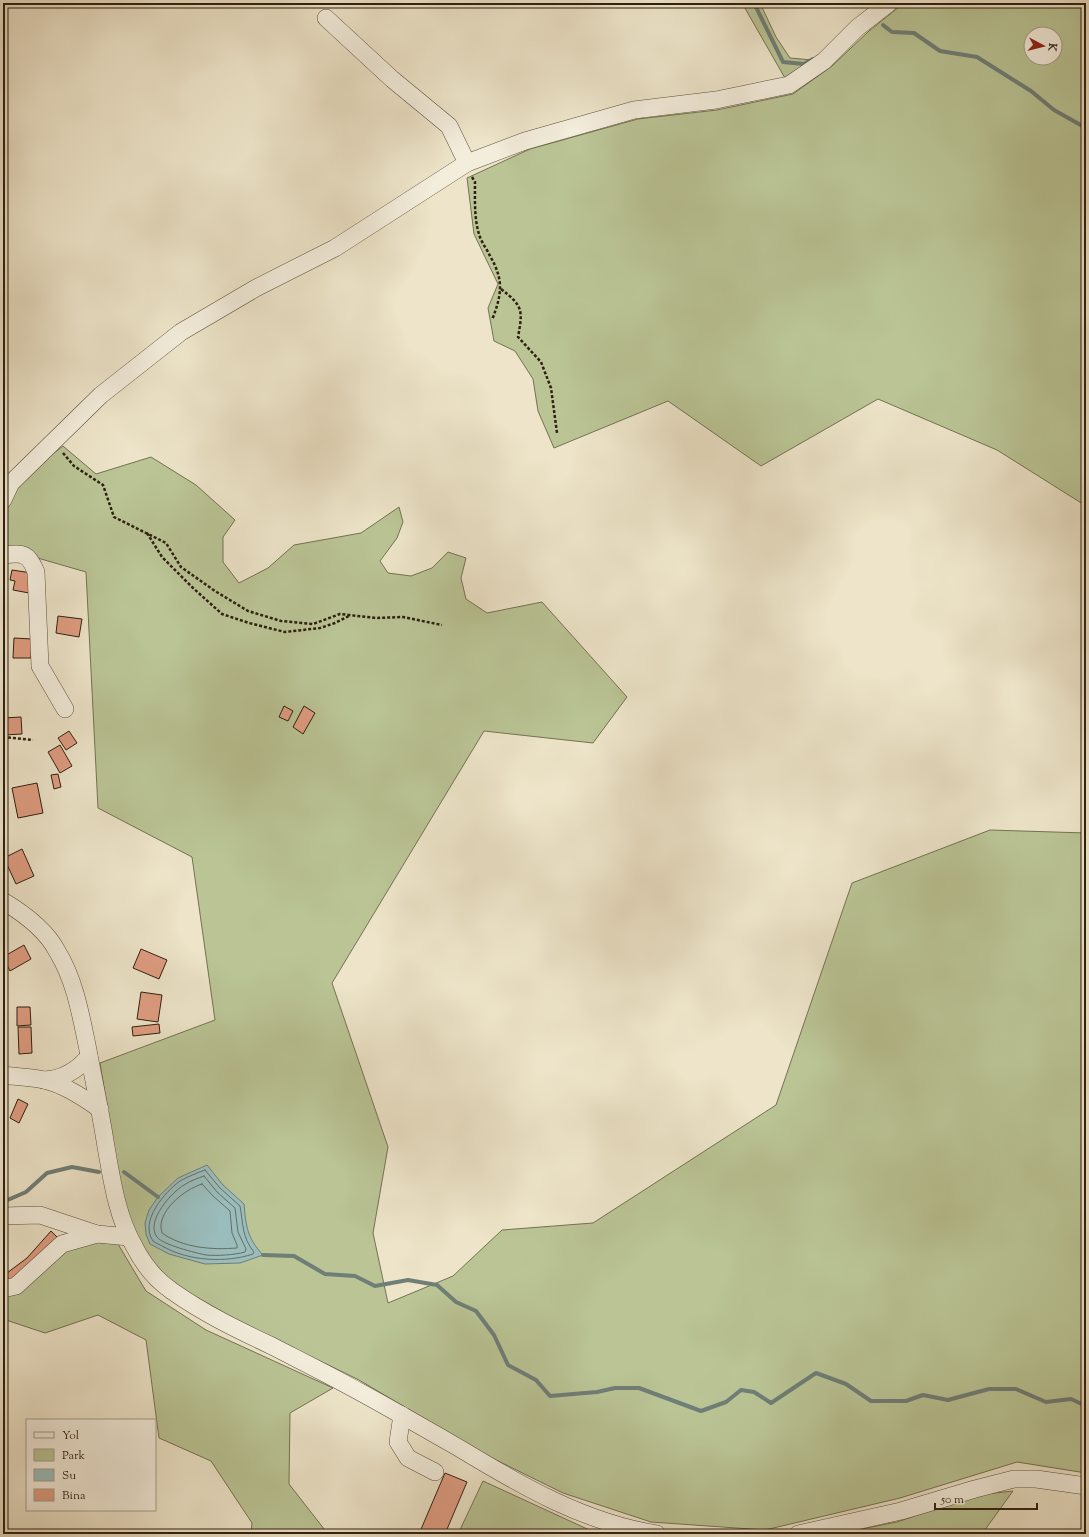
<svg xmlns="http://www.w3.org/2000/svg" width="1089" height="1537" font-family="'Sorts Mill Goudy',serif">
<style>
.green{fill:#bac495;stroke:#747252;fill-rule:evenodd}
.water{fill:#9abdbc;stroke:#6f7e77}
.lines{fill:none;stroke-linecap:round;stroke-linejoin:round}
.shore{stroke:#646e66;stroke-width:1}
.stream{stroke:#6f7e77;stroke-width:4}
.building{fill:#e09d82;stroke:#2e1f10}
.minor-casing{stroke:#5e503e;stroke-width:18}
.path{stroke:#2e1f10;stroke-width:2.5;stroke-dasharray:3 2;stroke-linecap:butt}
.minor{stroke:#f3eddc;stroke-width:17}
</style>
<rect width="100%" height="100%" fill="#ede4c9"/>
<filter id="stains"><feTurbulence type="fractalNoise" baseFrequency=".005" numOctaves="4"/><feColorMatrix values="0 0 0 0 .2 0 0 0 0 .09 0 0 0 0 .02 0 0 0 .5 -.17"/></filter>
<radialGradient id="worn" r=".72"><stop offset=".6" stop-color="#630" stop-opacity="0"/><stop offset="1" stop-color="#630" stop-opacity=".3"/></radialGradient>
<g class="green">
<path d="M742,3H760L776,37L790,58L824,61L789,85Z"/>
<path d="M904,3H1086V506L997,450L878,399L761,466L668,401L554,448L538,411L533,379L515,351L494,341L488,308L498,284L474,234L467,178L530,149L638,119L717,110L793,94L832,66L869,31ZM1031,34H1055V58H1031Z"/>
<path d="M63,446L96,474L151,457L196,485L235,520L223,537V562L239,583L268,568L294,545L361,533L399,507L403,522L397,538L380,561L388,573L411,576L432,568L448,552L466,558L461,578L466,599L487,613L542,602L627,697L593,743L484,731L332,983L388,1147L373,1233L388,1303L453,1276L502,1230L593,1223L776,1105L852,883L990,830L1086,833V1473L1017,1462L900,1498L765,1530L651,1522L563,1493L490,1457L359,1380L237,1320L175,1285L148,1257L126,1220L100,1063L215,1020L192,857L98,808L86,572L3,548V507L14,484Z"/>
<path d="M94,1242L118,1244L146,1291L206,1330L333,1388L290,1413L289,1484L328,1534H251L252,1523L211,1461L159,1438L146,1340L98,1315L45,1333L3,1319V1296L64,1249Z"/>
<path d="M483,1481L596,1533L602,1534H458Z"/>
<path d="M1013,1491L982,1534H836L897,1522L977,1495Z"/>
</g>
<path class="water" d="M207,1165L223,1185L244,1204C246,1226 247,1238 263,1255L240,1263L205,1264L169,1254L150,1244L146,1234L145,1223L149,1210L158,1197L178,1178Z"/>
<g class="lines">
<g class="shore">
<path d="M205,1170L220,1188L240,1206C243,1222 242,1238 254,1252L253,1254C226,1263 189,1261 164,1247C161,1245 155,1243 153,1241C139,1221 165,1192 180,1181C187,1177 197,1173 205,1170Z"/>
<path d="M204,1176L217,1192L235,1208L238,1232L246,1249L245,1252C234,1255 217,1256 206,1255C196,1253 163,1245 157,1237C145,1221 172,1192 184,1185C190,1181 198,1178 204,1176Z"/>
<path d="M202,1184L213,1196L230,1211L232,1233L237,1245V1248C212,1250 183,1248 162,1233C155,1212 185,1189 202,1184Z"/>
</g>
<g class="stream">
<path d="M754,3L783,62L804,64L813,59"/>
<path d="M883,25L892,32L914,33L940,51L977,57L1031,91L1054,110L1086,128"/>
<path d="M124,1172L158,1197"/>
<path d="M3,1202L26,1192L47,1173L72,1167L99,1172"/>
<path d="M263,1255L294,1256L325,1274L355,1276L375,1286L408,1280L437,1285L456,1302L476,1311L494,1335L508,1365L536,1380L550,1396L597,1392L615,1388H639L701,1411L726,1402L741,1390L754,1392L771,1403L816,1373L846,1384L871,1401H906L923,1395L948,1400L989,1389H1016L1046,1402L1071,1399L1086,1406"/>
</g>
</g>
<g class="building">
<path d="M12,570L32,573L29,593L13,590L15,581L10,580Z"/>
<path d="M58,616L82,619L79,637L56,633Z"/>
<path d="M14,638L32,639L31,658H13Z"/>
<path d="M284,706L293,711L288,721L279,717Z"/>
<path d="M304,706L315,713L303,734L293,727Z"/>
<path d="M21,717L22,734L4,735L3,718Z"/>
<path d="M69,731L77,743L66,750L58,738Z"/>
<path d="M60,745L72,766L60,773L48,752Z"/>
<path d="M58,774L61,787L54,789L51,775Z"/>
<path d="M37,783L43,813L18,818L12,788Z"/>
<path d="M22,849L34,876L16,884L4,858Z"/>
<path d="M24,945L31,959L10,971L3,957Z"/>
<path d="M141,949L167,960L159,979L133,968Z"/>
<path d="M141,992L162,995L158,1022L137,1019Z"/>
<path d="M17,1007H30L31,1025L17,1026Z"/>
<path d="M159,1024L160,1033L133,1036L132,1027Z"/>
<path d="M18,1027H31L32,1053L19,1054Z"/>
<path d="M18,1099L28,1104L19,1123L10,1118Z"/>
<path d="M51,1231L58,1238L14,1281L3,1283V1270L7,1273L27,1258Z"/>
<path d="M445,1473L467,1482L445,1534H419Z"/>
</g>
<g class="lines">
<defs>
<g id="minor">
<path d="M326,18L392,79L449,126L467,163"/>
<path d="M3,500L11,483L101,395L181,332L256,288L335,248L467,163L525,141L634,110L716,100L789,85L824,61L857,28L889,3"/>
<path d="M3,555C23,553 28,552 36,572L40,666L65,709"/>
<path d="M3,901C23,913 46,930 57,951C75,980 81,1016 88,1050C94,1082 101,1114 106,1147C112,1181 117,1216 134,1246C143,1264 156,1280 172,1291C203,1313 238,1330 272,1346C301,1361 331,1376 360,1392C393,1410 426,1429 459,1448C520,1485 585,1523 657,1534"/>
<path d="M3,1075C16,1077 31,1077 44,1080C65,1085 82,1097 100,1109"/>
<path d="M44,1080C63,1079 77,1071 89,1056"/>
<path d="M3,1216L40,1215L97,1234L129,1237"/>
<path d="M3,1289L16,1286L62,1244L97,1234"/>
<path d="M402,1415L398,1442L408,1458L435,1472"/>
<path d="M798,1534L901,1511L975,1489L1014,1479H1036L1086,1486"/>
</g>
</defs>
<use href="#minor" class="minor-casing"/>
<g class="path">
<path d="M472,177L475,182C475,199 474,218 479,234C481,242 487,249 490,256C504,280 502,294 492,320"/>
<path d="M501,289C523,306 523,310 518,337L541,362L551,388L557,433"/>
<path d="M63,453L74,466L103,485L114,517L166,543L181,567L215,591L248,611L281,621L313,624L340,614L376,618L403,617L442,625"/>
<path d="M147,533L162,557L193,588L222,614L249,623L285,632L320,628L335,623L349,616"/>
<path d="M3,737L33,740"/>
</g>
<use href="#minor" class="minor"/>
</g>
<rect width="1089" height="1537" fill="none" stroke="#ede4c9" stroke-width="16"/>
<rect x="4" y="4" width="1081" height="1529" fill="none" stroke="#2e1f10" stroke-width="2"/>
<rect x="8" y="8" width="1073" height="1521" fill="none" stroke="#2e1f10"/>
<rect x="26" y="1419" width="130" height="92" fill="#f3eddc" stroke="#a49b8a"/>
<rect x="34" y="1432" width="20" height="6" fill="#f3eddc" stroke="#a49b8a"/>
<text x="62" y="1439" font-size="12" fill="#2e1f10">Yol</text>
<rect x="34" y="1449" width="20" height="12" fill="#bac495" stroke="#a49b8a"/>
<text x="62" y="1459" font-size="12" fill="#2e1f10">Park</text>
<rect x="34" y="1469" width="20" height="12" fill="#9abdbc" stroke="#a49b8a"/>
<text x="62" y="1479" font-size="12" fill="#2e1f10">Su</text>
<rect x="34" y="1489" width="20" height="12" fill="#e09d82" stroke="#a49b8a"/>
<text x="62" y="1499" font-size="12" fill="#2e1f10">Bina</text>
<g transform="translate(1043 46) rotate(97)"><circle r="19" fill="#f3eddc" stroke="#a49b8a"/>
<path d="M0-3L7 15L0 10L-7 15Z" fill="#8f2418"/>
<text y="-6" font-size="11" font-weight="bold" text-anchor="middle" fill="#2e1f10">K</text>
</g>
<path d="M935 1503v6h102v-6" fill="none" stroke="#2e1f10" stroke-width="2"/>
<text x="941" y="1503" font-size="12" fill="#2e1f10" stroke="#f3eddc" stroke-width="3" paint-order="stroke">50 m</text>
<rect width="100%" height="100%" filter="url(#stains)"/>
<rect width="100%" height="100%" fill="url(#worn)"/>
</svg>
